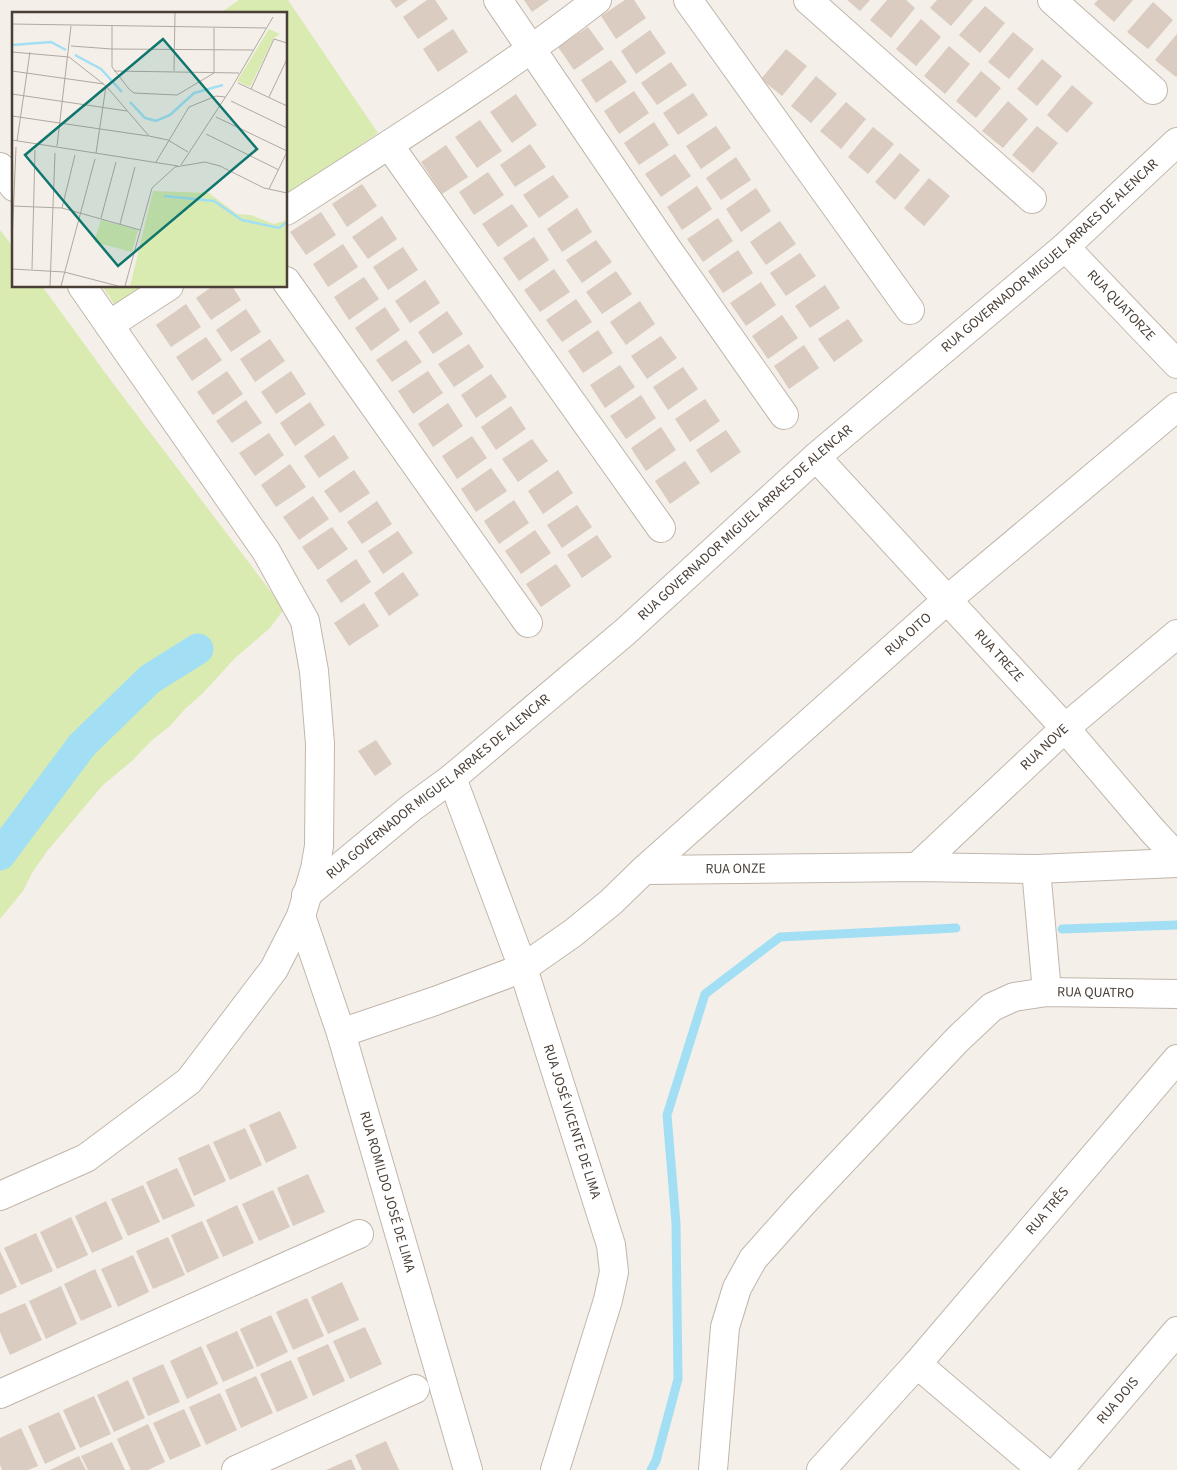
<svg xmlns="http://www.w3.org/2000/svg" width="1177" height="1470" font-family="'Source Sans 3',sans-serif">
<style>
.green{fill:#d9ebb0}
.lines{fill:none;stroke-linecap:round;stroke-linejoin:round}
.stream{stroke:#a3dff4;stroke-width:9}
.canal{stroke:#a3dff4;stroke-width:31}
.building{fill:#daccc0}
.minor-casing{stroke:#c1b6ab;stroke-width:30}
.minor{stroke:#fff;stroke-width:28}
.labels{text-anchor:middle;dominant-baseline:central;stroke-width:5;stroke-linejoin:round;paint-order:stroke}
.street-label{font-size:14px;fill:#493f37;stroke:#fff}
.inset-river{fill:none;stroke:#a3dff4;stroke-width:2.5}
.inset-road{fill:none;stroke:#b0a9a2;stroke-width:1}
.view{fill:#0f766e;fill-opacity:0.15;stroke:#0f766e;stroke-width:2.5}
.inset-edge{fill:none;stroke:#493f37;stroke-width:2.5}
</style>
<rect width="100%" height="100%" fill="#f5efe9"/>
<g class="green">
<path d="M239,0H288L378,133L286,196V14H219Z"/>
<path d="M0,230L14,248V286H42L112,382L284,609L270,628L235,658L203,693L185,709L170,726L151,741L132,761L103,785L48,850L32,873L23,891L0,919Z"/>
<path d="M102,286H155L119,311Z"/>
</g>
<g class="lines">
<g class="stream">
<path d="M1062,929L1177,925"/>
<path d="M651,1470L656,1461L678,1379L676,1223L667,1115L705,994L780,937L956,928"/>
</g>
<path class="canal" d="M0,855L82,745L150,679L198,649"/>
</g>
<g class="building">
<path d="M390,0H408L396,8Z"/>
<path d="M427,0H435L448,19L418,39L403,17Z"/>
<path d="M524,0H549L532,12Z"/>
<path d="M625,0H634L646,18L616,39L601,16Z"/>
<path d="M847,0H870L860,11Z"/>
<path d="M887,0H906L915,8L891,38L870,20Z"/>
<path d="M937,0H973L951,26L930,8Z"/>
<path d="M1098,0H1133L1114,22L1094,4Z"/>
<path d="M1153,2L1173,20L1148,49L1127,32Z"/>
<path d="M985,6L1005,23L980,53L959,35Z"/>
<path d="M921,19L941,37L916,66L896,49Z"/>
<path d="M588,27L604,49L574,70L558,47Z"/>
<path d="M453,29L468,52L438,72L423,49Z"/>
<path d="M650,30L666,53L636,74L621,51Z"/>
<path d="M1013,32L1034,49L1009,79L988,62Z"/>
<path d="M1177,34V76L1176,77L1155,60Z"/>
<path d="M949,46L970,64L945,94L924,76Z"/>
<path d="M786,49L807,66L782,96L761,79Z"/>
<path d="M1042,59L1062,76L1037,106L1017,89Z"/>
<path d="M611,60L627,82L596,103L581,80Z"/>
<path d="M671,62L687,85L657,105L641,83Z"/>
<path d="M981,71L1001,88L976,118L956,101Z"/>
<path d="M816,76L837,94L811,123L791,106Z"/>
<path d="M1072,85L1093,103L1067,133L1047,115Z"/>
<path d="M634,91L649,113L619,134L604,111Z"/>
<path d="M693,93L708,115L678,135L663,113Z"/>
<path d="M516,94L537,125L512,143L490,112Z"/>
<path d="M1008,101L1028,119L1003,148L982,131Z"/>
<path d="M846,102L866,119L841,149L820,131Z"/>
<path d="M480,120L502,151L477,168L455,137Z"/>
<path d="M654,122L669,145L639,165L624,143Z"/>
<path d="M716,126L731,148L701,169L686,146Z"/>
<path d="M1037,126L1058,143L1033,173L1012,155Z"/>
<path d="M873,127L894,144L868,174L848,157Z"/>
<path d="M530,144L546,167L515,187L500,165Z"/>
<path d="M446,145L468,177L442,194L421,162Z"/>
<path d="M900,153L920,170L895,200L875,182Z"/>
<path d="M675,154L691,176L661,197L645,174Z"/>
<path d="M736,157L751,180L721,200L706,178Z"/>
<path d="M488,172L504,195L474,215L459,192Z"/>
<path d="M553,175L569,197L539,218L523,195Z"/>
<path d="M929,178L950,196L924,226L904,208Z"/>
<path d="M362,184L377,206L347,227L332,204Z"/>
<path d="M697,186L712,209L682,230L667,207Z"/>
<path d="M756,188L771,211L741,232L726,209Z"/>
<path d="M512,204L528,226L498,247L482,224Z"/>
<path d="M577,208L592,232L562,252L547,229Z"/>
<path d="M321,212L336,235L306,255L290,232Z"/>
<path d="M382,216L397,239L368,259L352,237Z"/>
<path d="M718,218L733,241L703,262L687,239Z"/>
<path d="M780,221L796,244L766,265L750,242Z"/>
<path d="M534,237L549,260L519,281L503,258Z"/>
<path d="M596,240L612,262L582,283L566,260Z"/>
<path d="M343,244L358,267L328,287L313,264Z"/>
<path d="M403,247L418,270L388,290L373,267Z"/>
<path d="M738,250L753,273L723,293L708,271Z"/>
<path d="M800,253L816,276L786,296L770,273Z"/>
<path d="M554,269L570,292L540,312L524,290Z"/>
<path d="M616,271L632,294L602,314L586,292Z"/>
<path d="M364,277L379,299L349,320L334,297Z"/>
<path d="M425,280L440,303L410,323L395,301Z"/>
<path d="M761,282L776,305L746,326L730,303Z"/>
<path d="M825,285L840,308L810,328L795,306Z"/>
<path d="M213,286H232L241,300L211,320L196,298Z"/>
<path d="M576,299L592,322L562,342L546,320Z"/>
<path d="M640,301L655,324L626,345L610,322Z"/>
<path d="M186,304L201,327L171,347L156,325Z"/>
<path d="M385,307L400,330L371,351L355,328Z"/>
<path d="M246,309L261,332L231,352L216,330Z"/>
<path d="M447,311L463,334L433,354L418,332Z"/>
<path d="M782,315L798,338L768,359L752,336Z"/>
<path d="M848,319L863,341L834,362L818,339Z"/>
<path d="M598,330L613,353L583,373L568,351Z"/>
<path d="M661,336L677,358L647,379L631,356Z"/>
<path d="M206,337L222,360L192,381L176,357Z"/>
<path d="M270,339L285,361L255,382L240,359Z"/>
<path d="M406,340L422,362L392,382L376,360Z"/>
<path d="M469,344L484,367L454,387L438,364Z"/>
<path d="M804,345L819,368L789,389L774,366Z"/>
<path d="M620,365L635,387L605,408L590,385Z"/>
<path d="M683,367L698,389L668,410L653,387Z"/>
<path d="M227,371L243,394L213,415L197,392Z"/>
<path d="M291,371L306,394L276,414L261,392Z"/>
<path d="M428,371L443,393L413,414L398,391Z"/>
<path d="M491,374L507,397L476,418L461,395Z"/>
<path d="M641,395L656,418L626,439L610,416Z"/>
<path d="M705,399L720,421L690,442L675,419Z"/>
<path d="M246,400L262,423L232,443L216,421Z"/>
<path d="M310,402L325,425L295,446L280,423Z"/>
<path d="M448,403L463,426L433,447L418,424Z"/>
<path d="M511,406L526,429L496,450L481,427Z"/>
<path d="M661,427L676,450L646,471L631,448Z"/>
<path d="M726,430L741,452L711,473L696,450Z"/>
<path d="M269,433L284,455L255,476L239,453Z"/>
<path d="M334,435L349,458L319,478L304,456Z"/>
<path d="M472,436L487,458L457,479L442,456Z"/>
<path d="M532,439L548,461L518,482L502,459Z"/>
<path d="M685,461L700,483L670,504L655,481Z"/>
<path d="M290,464L306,487L276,507L261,485Z"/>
<path d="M491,468L507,491L476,512L461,489Z"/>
<path d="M354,470L370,493L340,513L324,491Z"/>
<path d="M558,470L573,493L543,514L528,491Z"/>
<path d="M313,496L329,519L299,540L283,517Z"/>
<path d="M514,500L529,523L499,544L484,521Z"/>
<path d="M377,501L392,524L362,544L347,522Z"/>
<path d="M577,505L592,527L562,548L547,525Z"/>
<path d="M332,527L348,549L318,570L302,547Z"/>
<path d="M535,530L551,553L521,574L505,551Z"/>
<path d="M398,531L413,553L383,574L368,551Z"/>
<path d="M597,535L612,557L582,578L567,555Z"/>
<path d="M356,559L371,582L341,603L326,580Z"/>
<path d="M556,564L571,586L541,607L526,584Z"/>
<path d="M403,572L419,595L389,616L374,593Z"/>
<path d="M364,603L379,626L349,646L334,623Z"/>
<path d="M376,740L392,764L375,776L358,751Z"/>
<path d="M280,1111L297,1148L266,1163L249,1125Z"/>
<path d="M245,1128L262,1165L230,1180L213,1142Z"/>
<path d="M209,1144L226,1181L194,1196L178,1158Z"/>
<path d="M177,1168L195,1206L163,1220L146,1182Z"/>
<path d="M308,1174L325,1212L293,1226L277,1188Z"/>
<path d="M143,1185L160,1222L128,1236L111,1199Z"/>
<path d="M273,1190L290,1227L259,1241L242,1204Z"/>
<path d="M106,1201L123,1239L92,1253L75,1216Z"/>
<path d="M237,1205L254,1243L223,1257L206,1220Z"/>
<path d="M71,1217L88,1255L57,1269L40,1232Z"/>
<path d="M202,1221L219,1258L187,1273L171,1235Z"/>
<path d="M36,1233L53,1271L21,1285L4,1248Z"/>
<path d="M168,1237L185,1275L153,1289L136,1251Z"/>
<path d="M0,1251L17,1287L0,1295Z"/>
<path d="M133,1255L149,1292L118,1307L101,1269Z"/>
<path d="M95,1269L112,1307L81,1321L64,1284Z"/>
<path d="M342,1282L359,1320L328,1334L311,1297Z"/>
<path d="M61,1286L77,1324L46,1339L29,1301Z"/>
<path d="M307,1298L324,1336L293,1350L276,1312Z"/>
<path d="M25,1303L42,1340L10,1355L0,1332V1314Z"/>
<path d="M271,1315L288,1352L257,1367L240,1329Z"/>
<path d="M365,1327L382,1364L350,1379L333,1341Z"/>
<path d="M237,1331L254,1368L223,1382L206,1345Z"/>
<path d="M328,1344L345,1381L313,1396L297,1358Z"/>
<path d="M201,1346L218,1384L187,1399L170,1361Z"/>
<path d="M291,1360L308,1398L277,1412L260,1374Z"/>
<path d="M163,1364L180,1402L148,1416L132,1378Z"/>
<path d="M256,1376L273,1413L241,1428L225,1390Z"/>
<path d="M128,1380L145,1418L114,1432L97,1395Z"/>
<path d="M220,1393L237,1430L206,1445L189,1407Z"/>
<path d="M94,1396L111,1434L80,1448L63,1410Z"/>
<path d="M184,1409L201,1446L170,1460L153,1423Z"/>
<path d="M59,1412L76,1449L45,1464L28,1426Z"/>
<path d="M148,1424L165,1462L148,1470H131L117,1439Z"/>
<path d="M21,1428L38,1466L28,1470H2L0,1465V1438Z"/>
<path d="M386,1441L399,1470H362L355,1455Z"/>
<path d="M112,1442L125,1470H88L81,1456Z"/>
<path d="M79,1456L86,1470H50Z"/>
<path d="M351,1459L356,1470H326Z"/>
</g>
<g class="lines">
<defs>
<g id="minor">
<path d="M498,0L668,250L784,415"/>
<path d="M688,0L910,310"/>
<path d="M808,0L1032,199"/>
<path d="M1052,0L1153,90"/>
<path d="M389,145L661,528"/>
<path d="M0,167L14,187"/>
<path d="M286,211C391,143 498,77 597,0"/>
<path id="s1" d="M1065,247L1177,364"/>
<path d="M286,281L528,623"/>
<path d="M109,325L169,286"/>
<path id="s2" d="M816,457L1065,728L1151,829L1177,857"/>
<path id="s3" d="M452,778L523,968L611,1245L614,1272L608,1300L555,1470"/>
<path id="s4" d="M917,867L1065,728L1177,634"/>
<path d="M1036,869L1047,992"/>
<path id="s5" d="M644,870L947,600L1177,407"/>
<path id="s6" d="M306,895L411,808L452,778L625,632L816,457L1065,247L1177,142"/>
<path id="s7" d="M301,916L341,1033L468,1470"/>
<path id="s8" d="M341,1033L435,1001L523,968L573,933L611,902L644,870L917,867L1036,869L1177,863"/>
<path d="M0,1196L86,1158L189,1081L274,969L301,916L315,869L319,846L320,744L314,671L305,621L266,551L82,286"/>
<path d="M917,1364L1042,1470"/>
<path d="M0,1394L359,1234"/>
<path d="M236,1470L415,1389"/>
<path id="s9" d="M713,1470L725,1327L737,1288L753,1259L802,1204L958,1039L992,1007L1014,997L1047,992L1177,994"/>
<path id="s10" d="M821,1470L917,1364L1177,1059"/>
<path id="s11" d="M1059,1470L1177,1331"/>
</g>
</defs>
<use href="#minor" class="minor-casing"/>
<use href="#minor" class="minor"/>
</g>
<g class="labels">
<g class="street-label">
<text stroke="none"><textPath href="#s6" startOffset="981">RUA GOVERNADOR MIGUEL ARRAES DE ALENCAR</textPath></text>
<text stroke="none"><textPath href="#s1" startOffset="81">RUA QUATORZE</textPath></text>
<text stroke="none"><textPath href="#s6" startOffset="576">RUA GOVERNADOR MIGUEL ARRAES DE ALENCAR</textPath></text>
<text stroke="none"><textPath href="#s5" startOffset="354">RUA OITO</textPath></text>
<text stroke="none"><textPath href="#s2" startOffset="270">RUA TREZE</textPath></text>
<text stroke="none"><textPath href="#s4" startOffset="175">RUA NOVE</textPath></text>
<text stroke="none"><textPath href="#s6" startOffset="171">RUA GOVERNADOR MIGUEL ARRAES DE ALENCAR</textPath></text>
<text stroke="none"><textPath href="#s8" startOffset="441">RUA ONZE</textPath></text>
<text stroke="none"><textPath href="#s9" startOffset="671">RUA QUATRO</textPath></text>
<text stroke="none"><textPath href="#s3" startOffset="364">RUA JOSÉ VICENTE DE LIMA</textPath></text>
<text stroke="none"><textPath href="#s7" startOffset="289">RUA ROMILDO JOSÉ DE LIMA</textPath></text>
<text stroke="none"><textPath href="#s10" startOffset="344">RUA TRÊS</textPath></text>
<text stroke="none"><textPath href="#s11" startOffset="91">RUA DOIS</textPath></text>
</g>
</g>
<g transform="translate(12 12)">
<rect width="275" height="275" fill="#f5efe9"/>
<path d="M257,17L268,22L262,26L238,75L225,69ZM141,179L197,181L225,202L239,203L262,212L275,208V274H118ZM89,208L126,218L120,240L82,230Z" fill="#d9ebb0"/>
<path class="inset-river" d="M0,33L39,30L54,38M63,43L89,57L110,80M118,90L133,106L144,109L158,103L182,81L211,73M152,184L202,189L230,208L267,216L275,210"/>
<path class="inset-road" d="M0,12L254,16M100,14V55L117,77L122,81L165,83L202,61V16M59,34L100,37L241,38M0,40L57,45L94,74L137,124L156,128L176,140M0,59L92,72M102,59L227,61M162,59L163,1M226,71L275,94M239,77L262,27L275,31M0,82L115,99M257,85L275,47M219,89L275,116M0,104L136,124M204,105L275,139M194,122L267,158M0,128L166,154M5,129L18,40M45,134L59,14M84,141L94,74M144,150L177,95L204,84L213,85M169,153L220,75L261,5M257,177L275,140M0,194L50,196L128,218M50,196L63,143M89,206L104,150M108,212L123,155M0,232L4,135M0,257L52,260L106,274M20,257L23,138M38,274L43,141M49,274L83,147M113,274L140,176L163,155L193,150L208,154L252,176L275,181"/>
<path class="view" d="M151,27L245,137L106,254L13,143Z"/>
<rect width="275" height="275" class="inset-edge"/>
</g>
</svg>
